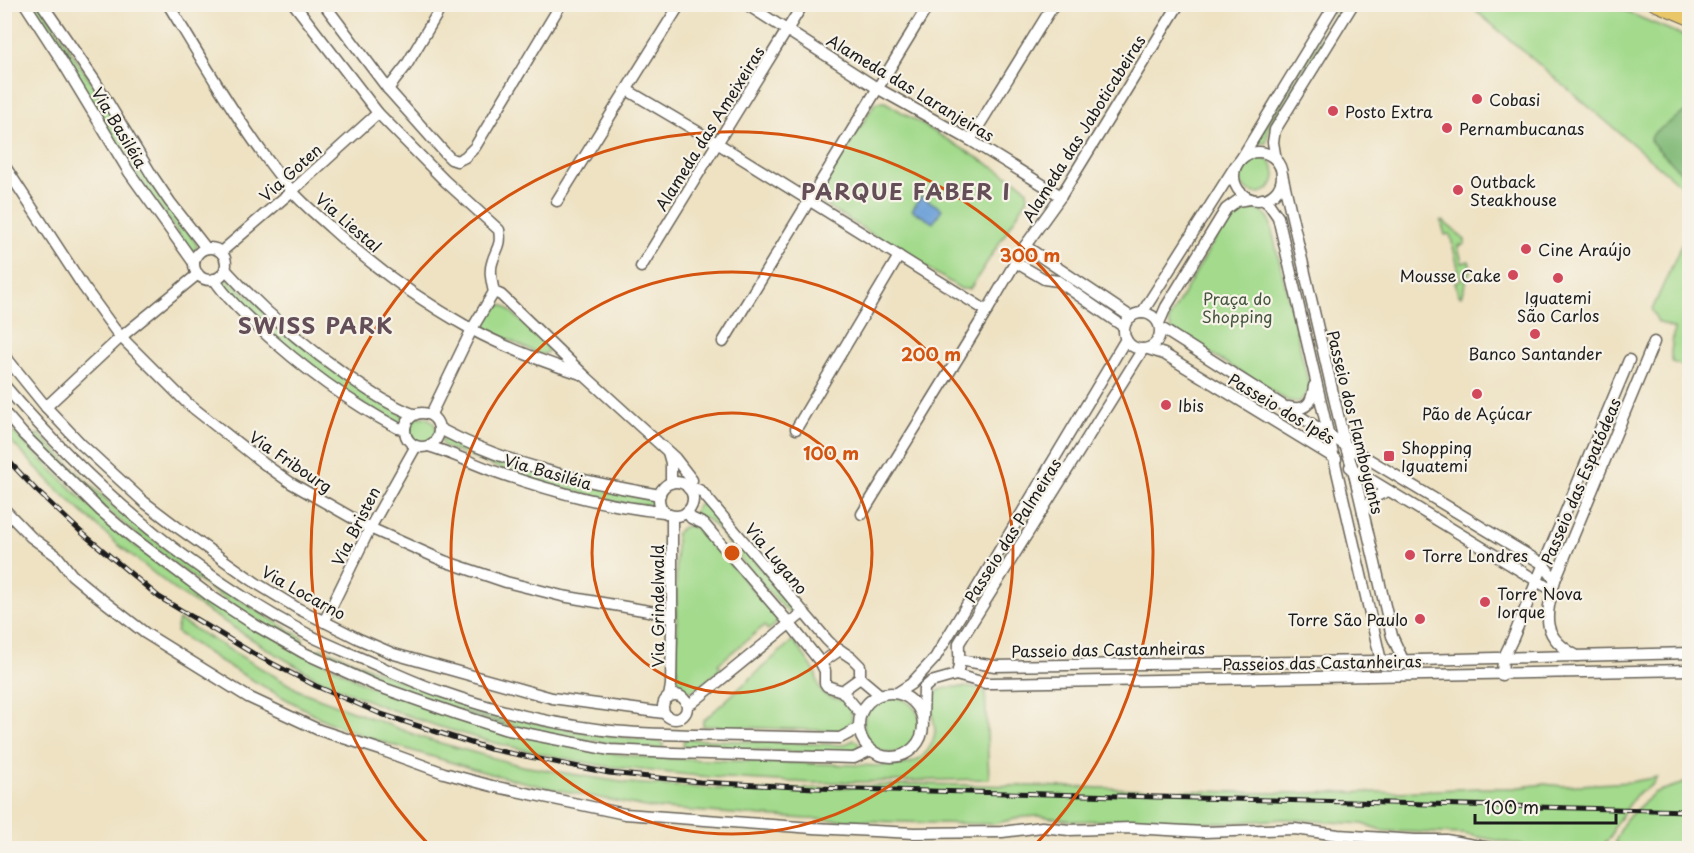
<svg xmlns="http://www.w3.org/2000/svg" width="1694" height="853" font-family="'Playpen Sans',sans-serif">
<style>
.green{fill:#a3da8c;stroke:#607b54;stroke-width:1.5}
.forest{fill:#82ba78;stroke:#4f6b4a;stroke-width:1.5}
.water{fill:#6b9fd7;stroke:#445e7a;stroke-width:1.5}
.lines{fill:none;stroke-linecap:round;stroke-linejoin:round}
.minor-casing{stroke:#666156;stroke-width:13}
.major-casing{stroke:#666156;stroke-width:14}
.minor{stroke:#fff;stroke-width:10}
.major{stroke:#e9c769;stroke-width:12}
.rail-casing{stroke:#1c1c1c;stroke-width:5}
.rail{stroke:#f7f3e8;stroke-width:3;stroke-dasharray:9;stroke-linecap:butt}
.ring{fill:none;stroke:#d4530e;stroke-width:3}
.poi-dot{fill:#d1495b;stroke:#f7f3e8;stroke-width:2}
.labels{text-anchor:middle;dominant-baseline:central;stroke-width:4.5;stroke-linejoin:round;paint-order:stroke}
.street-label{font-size:16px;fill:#1c1c1c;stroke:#f7f3e8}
.poi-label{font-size:16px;fill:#1c1c1c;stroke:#f7f3e8;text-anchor:start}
.park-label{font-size:16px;fill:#44553e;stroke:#f7f3e8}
.district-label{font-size:22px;font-weight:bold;letter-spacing:1.5px;fill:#644f58;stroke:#f7f3e8}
.centre{fill:#d4530e;stroke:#f7f3e8;stroke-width:3}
.ring-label{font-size:18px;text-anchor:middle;font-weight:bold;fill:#d4530e;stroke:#f7f3e8;stroke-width:4.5;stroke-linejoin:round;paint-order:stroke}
</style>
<rect width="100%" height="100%" fill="#f7f3e8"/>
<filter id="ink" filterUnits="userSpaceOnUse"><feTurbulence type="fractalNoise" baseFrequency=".0167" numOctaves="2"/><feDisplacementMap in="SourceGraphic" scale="12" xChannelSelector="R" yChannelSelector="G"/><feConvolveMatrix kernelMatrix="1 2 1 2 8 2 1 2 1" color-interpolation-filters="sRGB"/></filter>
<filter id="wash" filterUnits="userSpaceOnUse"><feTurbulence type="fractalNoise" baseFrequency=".008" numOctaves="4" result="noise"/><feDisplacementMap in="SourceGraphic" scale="24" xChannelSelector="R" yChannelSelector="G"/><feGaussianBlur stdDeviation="1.35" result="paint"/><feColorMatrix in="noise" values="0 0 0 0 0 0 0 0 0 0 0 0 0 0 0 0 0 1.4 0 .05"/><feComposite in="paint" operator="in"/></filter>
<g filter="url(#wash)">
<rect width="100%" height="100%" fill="#eee2c3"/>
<g class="green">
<path d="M36,5H41L197,245L194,255L134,172L34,10Z"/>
<path d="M1341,5H1346L1269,127L1266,143L1254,144Z"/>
<path d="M1469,5H1610L1689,38V192Z"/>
<path d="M878,102H885L1023,185L1027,191L1028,198L970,289H961L825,205C821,199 821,194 823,187L875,103Z"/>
<circle cx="1257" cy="175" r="18"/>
<path d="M1242,207C1253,206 1261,210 1269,218L1309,385V391L1299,402L1288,401L1172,330L1169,323V319L1230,213Z"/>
<path d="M1441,221H1443L1465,240V244L1458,246L1462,263L1469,261L1471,268L1461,296H1459L1455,282L1461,280L1450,234L1445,235Z"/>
<path d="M1689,228V368L1672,362L1671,352L1674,329L1658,322L1652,310Z"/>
<path d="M226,278L402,415L404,418L403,422L400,424L353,399L292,355L223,286V281Z"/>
<path d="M497,304L505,306L547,346L548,352L541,355L489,331C482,321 484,309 497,304Z"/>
<circle cx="422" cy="431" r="14"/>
<path d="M4,421L14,433L100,516L130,542L212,603L371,687L602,752L650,758L882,766C902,766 921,765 931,745C933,740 935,736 935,731C935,720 925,698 938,691C950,684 972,688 985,689L989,779L811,783L709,777L604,766L547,755L491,742L437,726L381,706L322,681L269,650L179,593L116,543L57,489L5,435Z"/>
<path d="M37,434L41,436C64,459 87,482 111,504C168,555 233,598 300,636L303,639V643L298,644C230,606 166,560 107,510C81,488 58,463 34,440L35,436Z"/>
<path d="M442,438L481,452L654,497V506L619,503L530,480L444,447L441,441Z"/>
<path d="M704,503L797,610V612L795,615L790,614L787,611C769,592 751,572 735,552C727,543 717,526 708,520C700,516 690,518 697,506Z"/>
<path d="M687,526H693L701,530L777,618L778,622L768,630L764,626L718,664L721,668C710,677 695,696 681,691L677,681L676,534L681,528Z"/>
<path d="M179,620L300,691L426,739L522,766L627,783L752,791L916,784L1072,787L1266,793L1398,792L1478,788H1513L1544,784L1562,786L1631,782L1657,777L1652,785L1636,795L1615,825L1610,838L1600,847L1591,848H1537L1463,834L1384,831L1363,824L1284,819L1226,823L1122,820L1073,821L1039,816L1024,817L993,824L933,823L806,819L651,808L553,789L487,773L366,737L328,722L277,694L226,665L176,632Z"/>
<path d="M793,640C800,650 809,661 815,672C818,679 817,689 824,694C838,703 852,694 852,721L842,731L703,726V721Z"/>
<path d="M323,648C392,678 461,708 535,723C575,732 616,737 657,741L663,744V747L661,750L558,736L508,724L459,710L381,682L318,654L319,649Z"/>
<circle cx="892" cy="725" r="28"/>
<path d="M684,739L843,745L854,740L857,741L860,748L859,751L842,754L683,747Z"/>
<path d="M1687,782H1690L1689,848H1625L1615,842L1625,820L1654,793Z"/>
</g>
<path class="forest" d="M1689,109V180C1680,174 1676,166 1668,159C1661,152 1656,148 1650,140L1654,133Z"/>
<path class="water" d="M921,196L942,209L933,223L912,210Z"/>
</g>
<g filter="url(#ink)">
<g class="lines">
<defs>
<g id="minor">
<path d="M25,4L60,58L129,172L194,263"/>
<path d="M42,4L95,81L153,177L170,202L206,248"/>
<path d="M168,4C207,68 244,133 291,190C303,204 318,216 331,228C373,267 421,301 471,329C506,348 544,362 581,374"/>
<path d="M294,4L378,113L445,181L499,230C502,247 496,248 492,263C489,272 492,283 494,292L501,295L585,376L675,458L692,480L688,488"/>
<path d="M324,4L388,89L445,153L451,159L457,161L465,157L475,147L561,4"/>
<path d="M746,4L877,88L970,140L1061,196"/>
<path d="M388,89L406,66L443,4"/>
<path d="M627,90L717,143L987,311"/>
<path d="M970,140L1054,4"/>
<circle cx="1258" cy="176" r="24"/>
<path d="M1241,159L1335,4"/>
<path d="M1276,160L1273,142L1275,130L1353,4"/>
<path d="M4,165L83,286L115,330L126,342L187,403L263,463L291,483L370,528L444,561L506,582L562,596L672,615"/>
<path d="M1282,174L1345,445L1353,469L1392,636L1403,660V664"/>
<path d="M1262,199L1269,204L1278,217L1381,661L1384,665"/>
<path d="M557,201L680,4"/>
<path d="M1025,246L1131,317"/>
<circle cx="210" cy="264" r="16"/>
<path d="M221,252L292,191L378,113"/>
<path d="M1015,262L1044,279L1058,281L1124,327"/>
<path d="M641,267L803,4"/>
<path d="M225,269C261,309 302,344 346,375C367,390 389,405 413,414"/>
<path d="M214,279C226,297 242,312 258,327C300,366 347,401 398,428L405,429"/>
<circle cx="1142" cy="331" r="18"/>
<path d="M1142,313L1236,165"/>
<path d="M1159,323L1166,307L1226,209L1237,201L1250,199"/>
<path d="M1161,328L1345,445L1543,564L1555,580"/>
<path d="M723,342L929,4"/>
<path d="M1148,349L1164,354L1336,459"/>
<path d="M4,355L46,407L81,444L144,502L177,527L256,583L297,608L359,639L394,654L552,698L664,713"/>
<path d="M4,385C91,487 192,574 311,636C331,646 352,654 372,663C395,673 418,684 442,692C493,710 549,723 603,730C634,734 667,734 698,735C745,736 793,737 840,738L859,728"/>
<path d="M46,407L121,337L198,274"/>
<path d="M1289,407C1307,412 1312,402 1314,386"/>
<path d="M4,412L23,434L101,511L132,537L209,595L255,625L304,653L377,686L457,714L504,729L610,750L674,753L854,758L871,750"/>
<circle cx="422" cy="430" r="17"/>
<path d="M431,414L472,329L494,292"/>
<path d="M440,429C508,465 584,482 660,495"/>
<path d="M796,429L899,256"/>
<path d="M428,446C453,453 477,466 502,474C554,492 609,507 664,512"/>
<path d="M668,452L671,463V483"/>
<path d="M1350,467L1552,590"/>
<circle cx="676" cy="499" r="17"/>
<path d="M690,490L697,489L701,491L827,640L835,648L840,650"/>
<path d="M4,509L31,537L57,556L72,575L96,595L145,633L248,697L319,730L381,750L444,773L492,786L625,814L813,828L914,833L1002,832L1042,827L1069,830L1131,828L1204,832L1295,829L1338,835L1415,840H1446L1490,848"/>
<path d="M687,512L691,518L704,524L790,624L821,663"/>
<path d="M1363,513C1370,500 1375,495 1389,491"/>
<path d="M862,514L987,311L1025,246L1061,196L1179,4"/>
<path d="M324,622L370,528L416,446"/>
<path d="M1577,656C1539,636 1546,616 1555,580L1654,342"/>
<path d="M959,660L995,666L1381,661L1690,653"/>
<path d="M956,675L985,683H992L1690,670"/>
<path d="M1502,675L1503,659L1513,638L1629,360"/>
<path d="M860,678L842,691L827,686L825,683V671L821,663L840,650L852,658L860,666V678L879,694"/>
<path d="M842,691L860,713"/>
<circle cx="891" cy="725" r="32"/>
<path d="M897,693L911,684L935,658L1126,339"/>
<circle cx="675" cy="707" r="12"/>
<path d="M669,697L671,685L672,626V516"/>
<path d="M686,703H692L804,612"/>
<path d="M923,718L924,688L931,682L956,675C962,665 958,654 959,643L1143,349"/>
</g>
<path id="major" d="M1654,4L1690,19"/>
</defs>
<use href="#minor" class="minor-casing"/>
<use href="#major" class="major-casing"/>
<use href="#minor" class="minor"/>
<use href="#major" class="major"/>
<defs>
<path id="rail" d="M4,456L36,490L81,532L159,597L254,654L316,686L381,714L490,749L609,773L700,782L815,788L1690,811"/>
</defs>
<use href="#rail" class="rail-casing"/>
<use href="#rail" class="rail"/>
</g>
</g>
<g class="ring">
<circle cx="732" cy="553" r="140"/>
<circle cx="732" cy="553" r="281"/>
<path d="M432 848A421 421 0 1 1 1032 848"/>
</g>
<g class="poi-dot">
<circle cx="1477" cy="99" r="6"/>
<circle cx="1333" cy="111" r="6"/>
<circle cx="1447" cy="128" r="6"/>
<circle cx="1458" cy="190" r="6"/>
<circle cx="1526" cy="249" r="6"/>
<circle cx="1513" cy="275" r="6"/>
<circle cx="1558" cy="278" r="6"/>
<circle cx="1535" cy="334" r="6"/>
<circle cx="1477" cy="394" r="6"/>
<circle cx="1166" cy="405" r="6"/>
<rect x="1383" y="450" width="12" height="12" rx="3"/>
<circle cx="1410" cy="555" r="6"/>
<circle cx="1485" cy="602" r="6"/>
<circle cx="1420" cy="619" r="6"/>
</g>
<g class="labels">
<g class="street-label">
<text transform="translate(911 87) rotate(31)">Alameda das Laranjeiras</text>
<text transform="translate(120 127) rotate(59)">Via Basiléia</text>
<text transform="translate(709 128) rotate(-58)">Alameda das Ameixeiras</text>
<text transform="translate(1083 128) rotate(-58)">Alameda das Jaboticabeiras</text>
<text transform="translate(290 172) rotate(-42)">Via Goten</text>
<text transform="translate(349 222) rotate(41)">Via Liestal</text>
<text transform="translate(1282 408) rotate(31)">Passeio dos Ipês</text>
<text transform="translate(1356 422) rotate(76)">Passeio dos Flamboyants</text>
<text transform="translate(291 461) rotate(34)">Via Fribourg</text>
<text transform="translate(548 471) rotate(16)">Via Basiléia</text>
<text transform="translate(1580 481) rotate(-67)">Passeio das Espatódeas</text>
<text transform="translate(355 526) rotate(-63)">Via Bristen</text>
<text transform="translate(1012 530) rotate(-58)">Passeio das Palmeiras</text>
<text transform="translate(777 558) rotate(50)">Via Lugano</text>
<text transform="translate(304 592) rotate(29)">Via Locarno</text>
<text transform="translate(657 606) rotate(-90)">Via Grindelwald</text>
<text transform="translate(1108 649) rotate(-1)">Passeio das Castanheiras</text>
<text transform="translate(1322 662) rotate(-1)">Passeios das Castanheiras</text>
</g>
<g class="poi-label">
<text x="1489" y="99">Cobasi</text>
<text x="1345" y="111">Posto Extra</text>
<text x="1459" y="128">Pernambucanas</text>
<text x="1470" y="181">Outback<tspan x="1470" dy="18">Steakhouse</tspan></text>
<text x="1538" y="249">Cine Araújo</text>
<text x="1501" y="275" text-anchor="end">Mousse Cake</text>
<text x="1558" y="297" text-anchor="middle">Iguatemi<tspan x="1558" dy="18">São Carlos</tspan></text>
<text x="1535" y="353" text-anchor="middle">Banco Santander</text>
<text x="1178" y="405">Ibis</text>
<text x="1477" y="413" text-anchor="middle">Pão de Açúcar</text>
<text x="1401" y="447">Shopping<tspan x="1401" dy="18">Iguatemi</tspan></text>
<text x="1422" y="555">Torre Londres</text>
<text x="1497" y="593">Torre Nova<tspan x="1497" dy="18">Iorque</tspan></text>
<text x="1408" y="619" text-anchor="end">Torre São Paulo</text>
</g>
<g class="park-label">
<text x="1237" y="298">Praça do<tspan x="1237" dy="18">Shopping</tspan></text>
</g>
<g class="district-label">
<text x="906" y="190">PARQUE FABER I</text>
<text x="316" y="324">SWISS PARK</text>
</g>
</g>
<circle cx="732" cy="553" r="9" class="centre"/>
<g class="ring-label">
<text x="1030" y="262">300 m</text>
<text x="931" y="361">200 m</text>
<text x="831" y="460">100 m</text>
</g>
<rect width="1694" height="853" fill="none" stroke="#f7f3e8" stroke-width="24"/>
<path d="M1475 814v9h141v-9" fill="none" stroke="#1c1c1c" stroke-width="3"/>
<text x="1484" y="814" font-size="18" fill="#1c1c1c" stroke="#f7f3e8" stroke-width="4.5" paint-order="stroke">100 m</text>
</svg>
